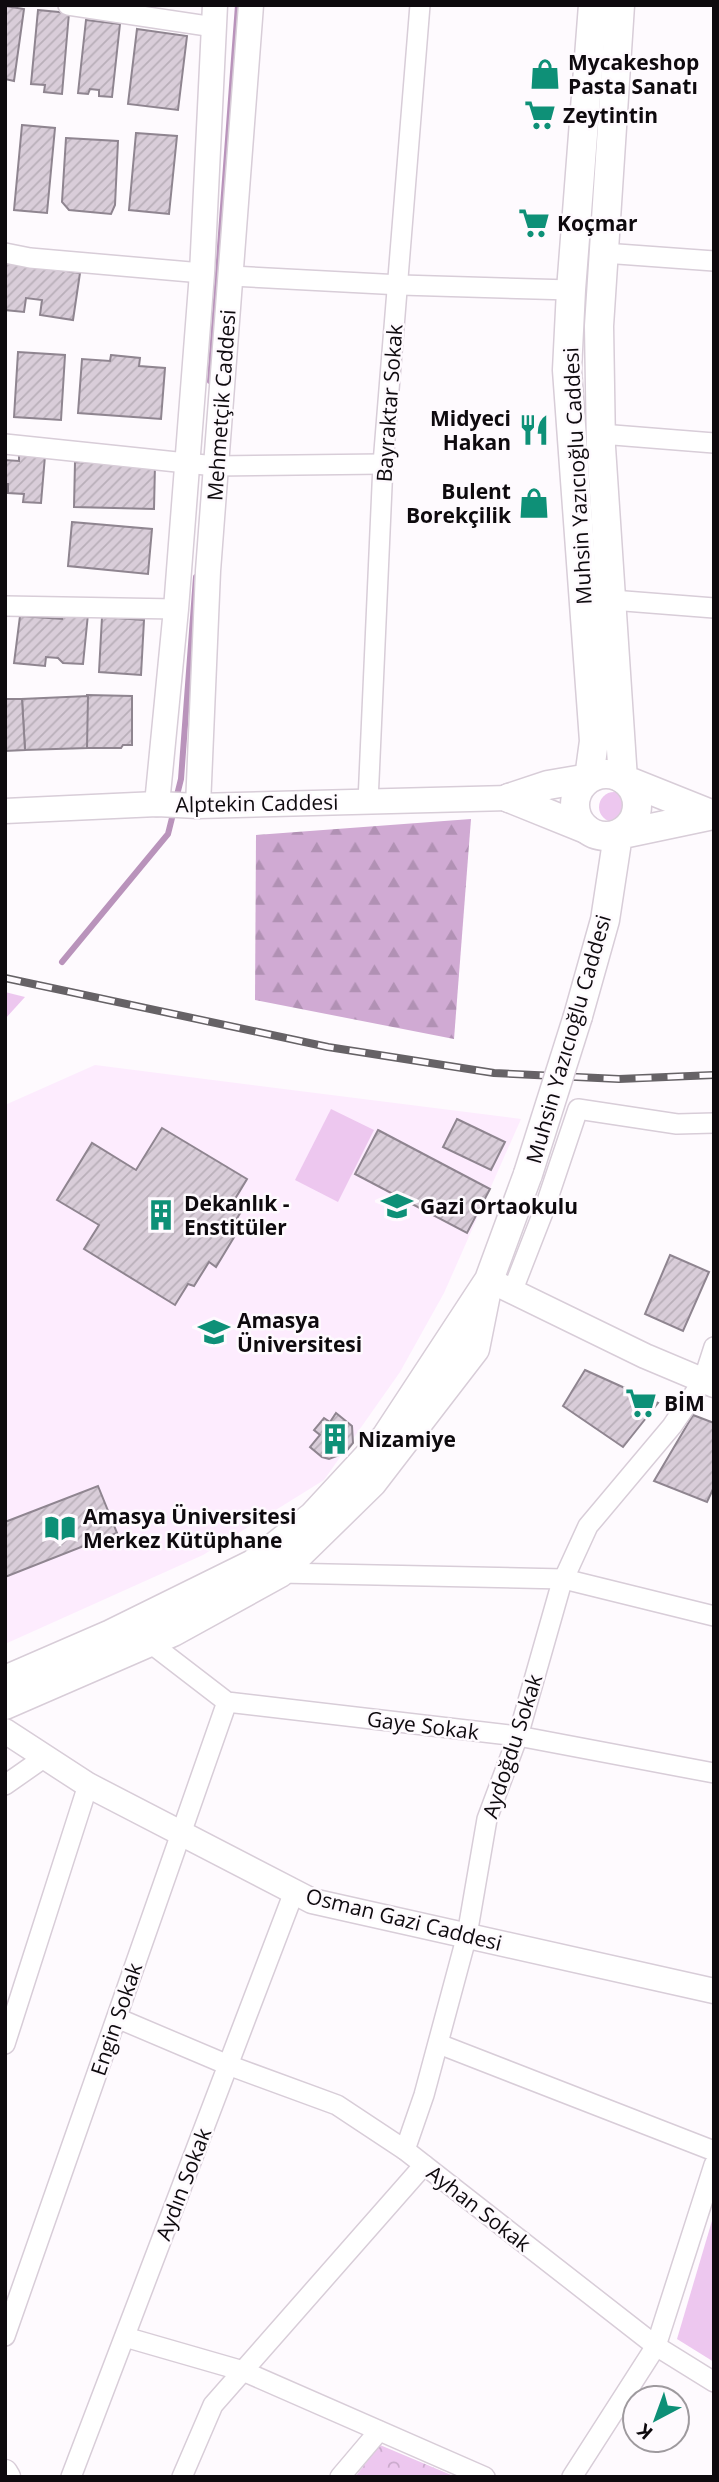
<svg xmlns="http://www.w3.org/2000/svg" width="719" height="2482" font-family="'Open Sans',sans-serif">
<style>
.built{fill:#fdecfe}
.grass{fill:#edc7ef}
.forest{fill:url(#forest-firs)}
.park{fill:url(#park-crowns)}
.lines{fill:none;stroke-linecap:round;stroke-linejoin:round}
.stream{stroke:#b993bb;stroke-width:6}
.building{fill:url(#building-hatch);stroke:#8f8590;stroke-width:2}
.minor-casing{stroke:#d8cdd8;stroke-width:22}
.tertiary-casing{stroke:#d8cdd8;stroke-width:27}
.secondary-casing{stroke:#d8cdd8;stroke-width:31}
.minor{stroke:#fff;stroke-width:19}
.tertiary{stroke:#fff;stroke-width:24}
.secondary{stroke:#fff;stroke-width:28}
.rail-casing{stroke:#666266;stroke-width:8}
.rail{stroke:#fefafe;stroke-width:5;stroke-dasharray:16;stroke-linecap:butt}
.secondary-bridge-casing{stroke:#d8cdd8;stroke-width:31;stroke-linecap:butt}
.secondary-bridge{stroke:#fff;stroke-width:28}
.labels{text-anchor:middle;dominant-baseline:central;stroke-width:5;stroke-linejoin:round;paint-order:stroke}
.poi-label{font-size:21px;font-weight:bold;fill:#0e0a0e;stroke:#fefafe;text-anchor:start}
.street-label{font-size:21px;fill:#0e0a0e;stroke:#fefafe}
</style>
<defs>
<pattern id="forest-firs" width="22" height="20" patternUnits="userSpaceOnUse" patternTransform="scale(1.75)"><rect width="22" height="20" fill="#d0aad3"/><path d="M5 1l3.5 6h-7zM16 11l3.5 6h-7z" fill="#b191b4"/></pattern>
<pattern id="park-crowns" width="20" height="18" patternUnits="userSpaceOnUse" patternTransform="scale(1.75)"><rect width="20" height="18" fill="#edc7ef"/><path d="M2 6a3 3 0 1 1 6 0M12 15a3 3 0 1 1 6 0" fill="none" stroke="#caaacc"/></pattern>
<pattern id="building-hatch" width="6" height="6" patternUnits="userSpaceOnUse" patternTransform="scale(1.75)"><rect width="6" height="6" fill="#d9cdd9"/><path d="M-1 1l2-2M0 6l6-6M5 7l2-2" fill="none" stroke="#b9afb9"/></pattern>
</defs>
<rect width="100%" height="100%" fill="#fefafe"/>
<path class="built" d="M95,1065L521,1119L444,1293L400,1372L324,1480L203,1555L5,1644V1105Z"/>
<g class="grass">
<circle cx="614" cy="807" r="15"/>
<path d="M5,992L25,997L5,1019Z"/>
<path d="M331,1109L374,1130L338,1202L295,1180Z"/>
<path d="M714,2214V2362L677,2339Z"/>
</g>
<path class="forest" d="M471,819L454,1039L255,1000L256,835Z"/>
<path class="park" d="M380,2445L456,2477H355Z"/>
<g class="lines">
<g class="stream">
<path d="M210,381L238,5"/>
<path d="M176,799L181,779L196,577"/>
<path d="M62,962L168,834L174,810"/>
</g>
</g>
<g class="building">
<path d="M5,6L24,9L14,81L5,79Z"/>
<path d="M38,10L69,13L62,94L44,92L45,85L31,84Z"/>
<path d="M86,20L120,24L112,97L99,96V90L90,89L88,94L78,93Z"/>
<path d="M137,29L187,36L178,110L128,104Z"/>
<path d="M22,125L55,128L47,213L14,210Z"/>
<path d="M136,133L177,136L169,214L129,210Z"/>
<path d="M66,138L118,141L115,205L111,214L69,210L62,202Z"/>
<path d="M5,262L80,273L73,320L40,315L42,300L26,298L24,312L5,310Z"/>
<path d="M18,352L65,355L61,420L14,417Z"/>
<path d="M111,355L140,358L139,366L165,368L161,419L78,413L82,359L110,361Z"/>
<path d="M19,454L45,456L41,503L23,502L24,494L8,493V484H5V460L19,461Z"/>
<path d="M75,462L155,464L154,509L74,507Z"/>
<path d="M72,522L152,529L148,574L68,566Z"/>
<path d="M62,613L88,614L83,664L63,663L58,658L46,657L45,666L14,663L20,616L62,619Z"/>
<path d="M102,617L144,620L141,675L99,672Z"/>
<path d="M87,695L132,696V745H123L121,748H87Z"/>
<path d="M88,696L87,748L25,750L22,699Z"/>
<path d="M5,699H22L25,750L5,751Z"/>
<path d="M457,1119L505,1142L491,1170L443,1147Z"/>
<path d="M162,1128L247,1179L235,1199L245,1205L233,1225L239,1229L216,1267L209,1262L194,1286L188,1284L175,1305L84,1249L99,1225L57,1200L92,1143L136,1170Z"/>
<path d="M378,1130L490,1189L467,1233L355,1174Z"/>
<path d="M670,1255L709,1272L683,1331L645,1314Z"/>
<path d="M585,1370L658,1403L623,1447L563,1406Z"/>
<path d="M336,1413L352,1426L353,1443L345,1453L329,1459L322,1457L310,1447L320,1435L314,1430L324,1418L330,1422Z"/>
<path d="M693,1415L714,1423V1487L707,1502L654,1481Z"/>
<path d="M98,1486L117,1533L5,1577V1522Z"/>
</g>
<g class="lines">
<defs>
<g id="minor">
<path d="M68,5L214,27"/>
<path d="M5,253L30,258L202,273"/>
<path d="M604,253L714,261"/>
<path d="M231,276L401,285L571,290"/>
<path d="M601,434L714,443"/>
<path d="M5,444L215,466L383,464"/>
<path d="M612,600L714,608"/>
<path d="M5,606L176,609"/>
<path d="M368,802L383,464L420,5"/>
<path d="M512,1292L544,1210L578,1109L677,1124L714,1123"/>
<path d="M280,1573L564,1579L714,1616"/>
<path d="M149,1642L227,1702L518,1736L714,1773"/>
<path d="M5,1785L45,1757"/>
<path d="M117,2018L228,2065L337,2105L405,2150L656,2346L714,2382"/>
<path d="M5,2044L88,1785"/>
<path d="M439,2044L714,2151"/>
<path d="M405,2150L424,2095L467,1935L487,1819L518,1736L561,1585L588,1526L672,1426L703,1381L714,1347"/>
<path d="M5,2336L227,1702"/>
<path d="M125,2337L243,2371L485,2477"/>
<path d="M71,2477L294,1892"/>
<path d="M182,2477L213,2405L424,2165"/>
<path d="M340,2477L379,2431"/>
<path d="M572,2477L656,2346L714,2165"/>
</g>
<g id="tertiary">
<path d="M157,804L176,609L202,273L215,5"/>
<path d="M198,806L208,571L251,5"/>
<path d="M5,811L157,804L198,806L509,798"/>
<path d="M489,1280L645,1356L714,1385"/>
<path d="M5,1731L88,1785L312,1901L714,1991"/>
<path d="M5,2472L8,2477"/>
</g>
<g id="secondary">
<path d="M620,5L599,326L601,447L623,779L713,815"/>
<circle cx="606" cy="805" r="31"/>
<path d="M509,798L548,785L589,778L594,741L567,370L571,290L593,5"/>
<path d="M509,798L586,829"/>
<path d="M578,1016L605,920L618,835L713,815"/>
<path d="M5,1680L111,1634L253,1564L313,1516L386,1437L489,1280L528,1174"/>
<path d="M5,1705L173,1632L280,1573L372,1483L475,1349L486,1294"/>
</g>
</defs>
<use href="#minor" class="minor-casing"/>
<use href="#tertiary" class="tertiary-casing"/>
<use href="#secondary" class="secondary-casing"/>
<use href="#minor" class="minor"/>
<use href="#tertiary" class="tertiary"/>
<use href="#secondary" class="secondary"/>
<defs>
<path id="rail" d="M5,978L328,1047L494,1073L619,1079L714,1075"/>
</defs>
<use href="#rail" class="rail-casing"/>
<use href="#rail" class="rail"/>
<defs>
<path id="secondary-bridge" d="M528,1174L578,1016"/>
</defs>
<use href="#secondary-bridge" class="secondary-bridge-casing"/>
<use href="#secondary-bridge" class="secondary-bridge"/>
</g>
<defs>
<symbol id="shop-bare" viewBox="-9 -9 18 18"><path d="M-5-2.5h2.3a2.7 3.5 0 0 1 5.4 0H5L5.5 6h-11ZM-1.5-2.5h3a1.5 2.3 0 0 0-3 0Z" fill="#0e9077" stroke="#fefafe" stroke-width="2.5" paint-order="stroke"/></symbol>
<symbol id="supermarket-bare" viewBox="-9 -9 18 18"><path d="M-6-5.5h2.5l.6 2H6L4.5 2H-2.5L-4.4-4H-6ZM-1.5 3.2a1.3 1.3 0 1 0 .1 0ZM3 3.2a1.3 1.3 0 1 0 .1 0Z" fill="#0e9077" stroke="#fefafe" stroke-width="2.5" paint-order="stroke"/></symbol>
<symbol id="restaurant-bare" viewBox="-9 -9 18 18"><path d="M-5-6h1v4h1v-4h1v4h1v-4h1v5L-1.5 .5V6h-2V.5L-5-1ZM5-6V6H3V1.5H1.5Q1.5-4 5-6Z" fill="#0e9077" stroke="#fefafe" stroke-width="2.5" paint-order="stroke"/></symbol>
<symbol id="school-bare" viewBox="-9 -9 18 18"><path d="M0-5L7-2L0 1L-7-2ZM-4 1L0 2.5L4 1V4Q0 6-4 4Z" fill="#0e9077" stroke="#fefafe" stroke-width="2.5" paint-order="stroke"/></symbol>
<symbol id="building-bare" viewBox="-9 -9 18 18"><path d="M-4-6H4V6H1V3H-1V6H-4ZM-2.5-4.3h1.7v1.8h-1.7ZM.8-4.3h1.7v1.8H.8ZM-2.5-1h1.7V.8h-1.7ZM.8-1h1.7V.8H.8Z" fill="#0e9077" stroke="#fefafe" stroke-width="2.5" paint-order="stroke"/></symbol>
<symbol id="university-bare" viewBox="-9 -9 18 18"><path d="M0-5L7-2L0 1L-7-2ZM-4 1L0 2.5L4 1V4Q0 6-4 4Z" fill="#0e9077" stroke="#fefafe" stroke-width="2.5" paint-order="stroke"/></symbol>
<symbol id="library-bare" viewBox="-9 -9 18 18"><path d="M-6-4Q-3-5.5-.7-3.5V5Q-3 3-6 4ZM6-4Q3-5.5 .7-3.5V5Q3 3 6 4Z" fill="#0e9077" stroke="#fefafe" stroke-width="2.5" paint-order="stroke"/></symbol>
</defs>
<g fill-rule="evenodd">
<use href="#shop-bare" x="523" y="52" width="44" height="44"/>
<use href="#supermarket-bare" x="518" y="93" width="44" height="44"/>
<use href="#supermarket-bare" x="512" y="201" width="44" height="44"/>
<use href="#restaurant-bare" x="512" y="408" width="44" height="44"/>
<use href="#shop-bare" x="512" y="481" width="44" height="44"/>
<use href="#school-bare" x="375" y="1184" width="44" height="44"/>
<use href="#building-bare" x="139" y="1193" width="44" height="44"/>
<use href="#university-bare" x="192" y="1310" width="44" height="44"/>
<use href="#supermarket-bare" x="619" y="1381" width="44" height="44"/>
<use href="#building-bare" x="313" y="1417" width="44" height="44"/>
<use href="#library-bare" x="38" y="1506" width="44" height="44"/>
</g>
<g class="labels">
<g class="poi-label">
<text x="568" y="62">Mycakeshop<tspan x="568" dy="24">Pasta Sanatı</tspan></text>
<text x="563" y="115">Zeytintin</text>
<text x="557" y="223">Koçmar</text>
<text x="511" y="418" text-anchor="end">Midyeci<tspan x="511" dy="24">Hakan</tspan></text>
<text x="511" y="491" text-anchor="end">Bulent<tspan x="511" dy="24">Borekçilik</tspan></text>
<text x="184" y="1203">Dekanlık -<tspan x="184" dy="24">Enstitüler</tspan></text>
<text x="420" y="1206">Gazi Ortaokulu</text>
<text x="237" y="1320">Amasya<tspan x="237" dy="24">Üniversitesi</tspan></text>
<text x="664" y="1403">BİM</text>
<text x="358" y="1439">Nizamiye</text>
<text x="83" y="1516">Amasya Üniversitesi<tspan x="83" dy="24">Merkez Kütüphane</tspan></text>
</g>
<g class="street-label">
<text transform="translate(389 403) rotate(-86)">Bayraktar Sokak</text>
<text transform="translate(221 405) rotate(-86)">Mehmetçik Caddesi</text>
<text transform="translate(577 476) rotate(-93)">Muhsin Yazıcıoğlu Caddesi</text>
<text transform="translate(257 803) rotate(-1)">Alptekin Caddesi</text>
<text transform="translate(568 1039) rotate(-74)">Muhsin Yazıcıoğlu Caddesi</text>
<text transform="translate(423 1725) rotate(7)">Gaye Sokak</text>
<text transform="translate(512 1746) rotate(-72)">Aydoğdu Sokak</text>
<text transform="translate(404 1919) rotate(14)">Osman Gazi Caddesi</text>
<text transform="translate(116 2019) rotate(-71)">Engin Sokak</text>
<text transform="translate(183 2184) rotate(-69)">Aydın Sokak</text>
<text transform="translate(479 2208) rotate(38)">Ayhan Sokak</text>
</g>
</g>
<rect width="719" height="2482" fill="none" stroke="#0e0a0e" stroke-width="14"/>
<g transform="translate(656 2419) rotate(221)"><circle r="33" fill="#fefafe" stroke="#9e9a9e" stroke-width="2"/>
<path d="M0-5L12 26L0 18L-12 26Z" fill="#0e9077"/>
<text y="-10" font-size="19" font-weight="bold" text-anchor="middle" fill="#0e0a0e">K</text>
</g>
</svg>
